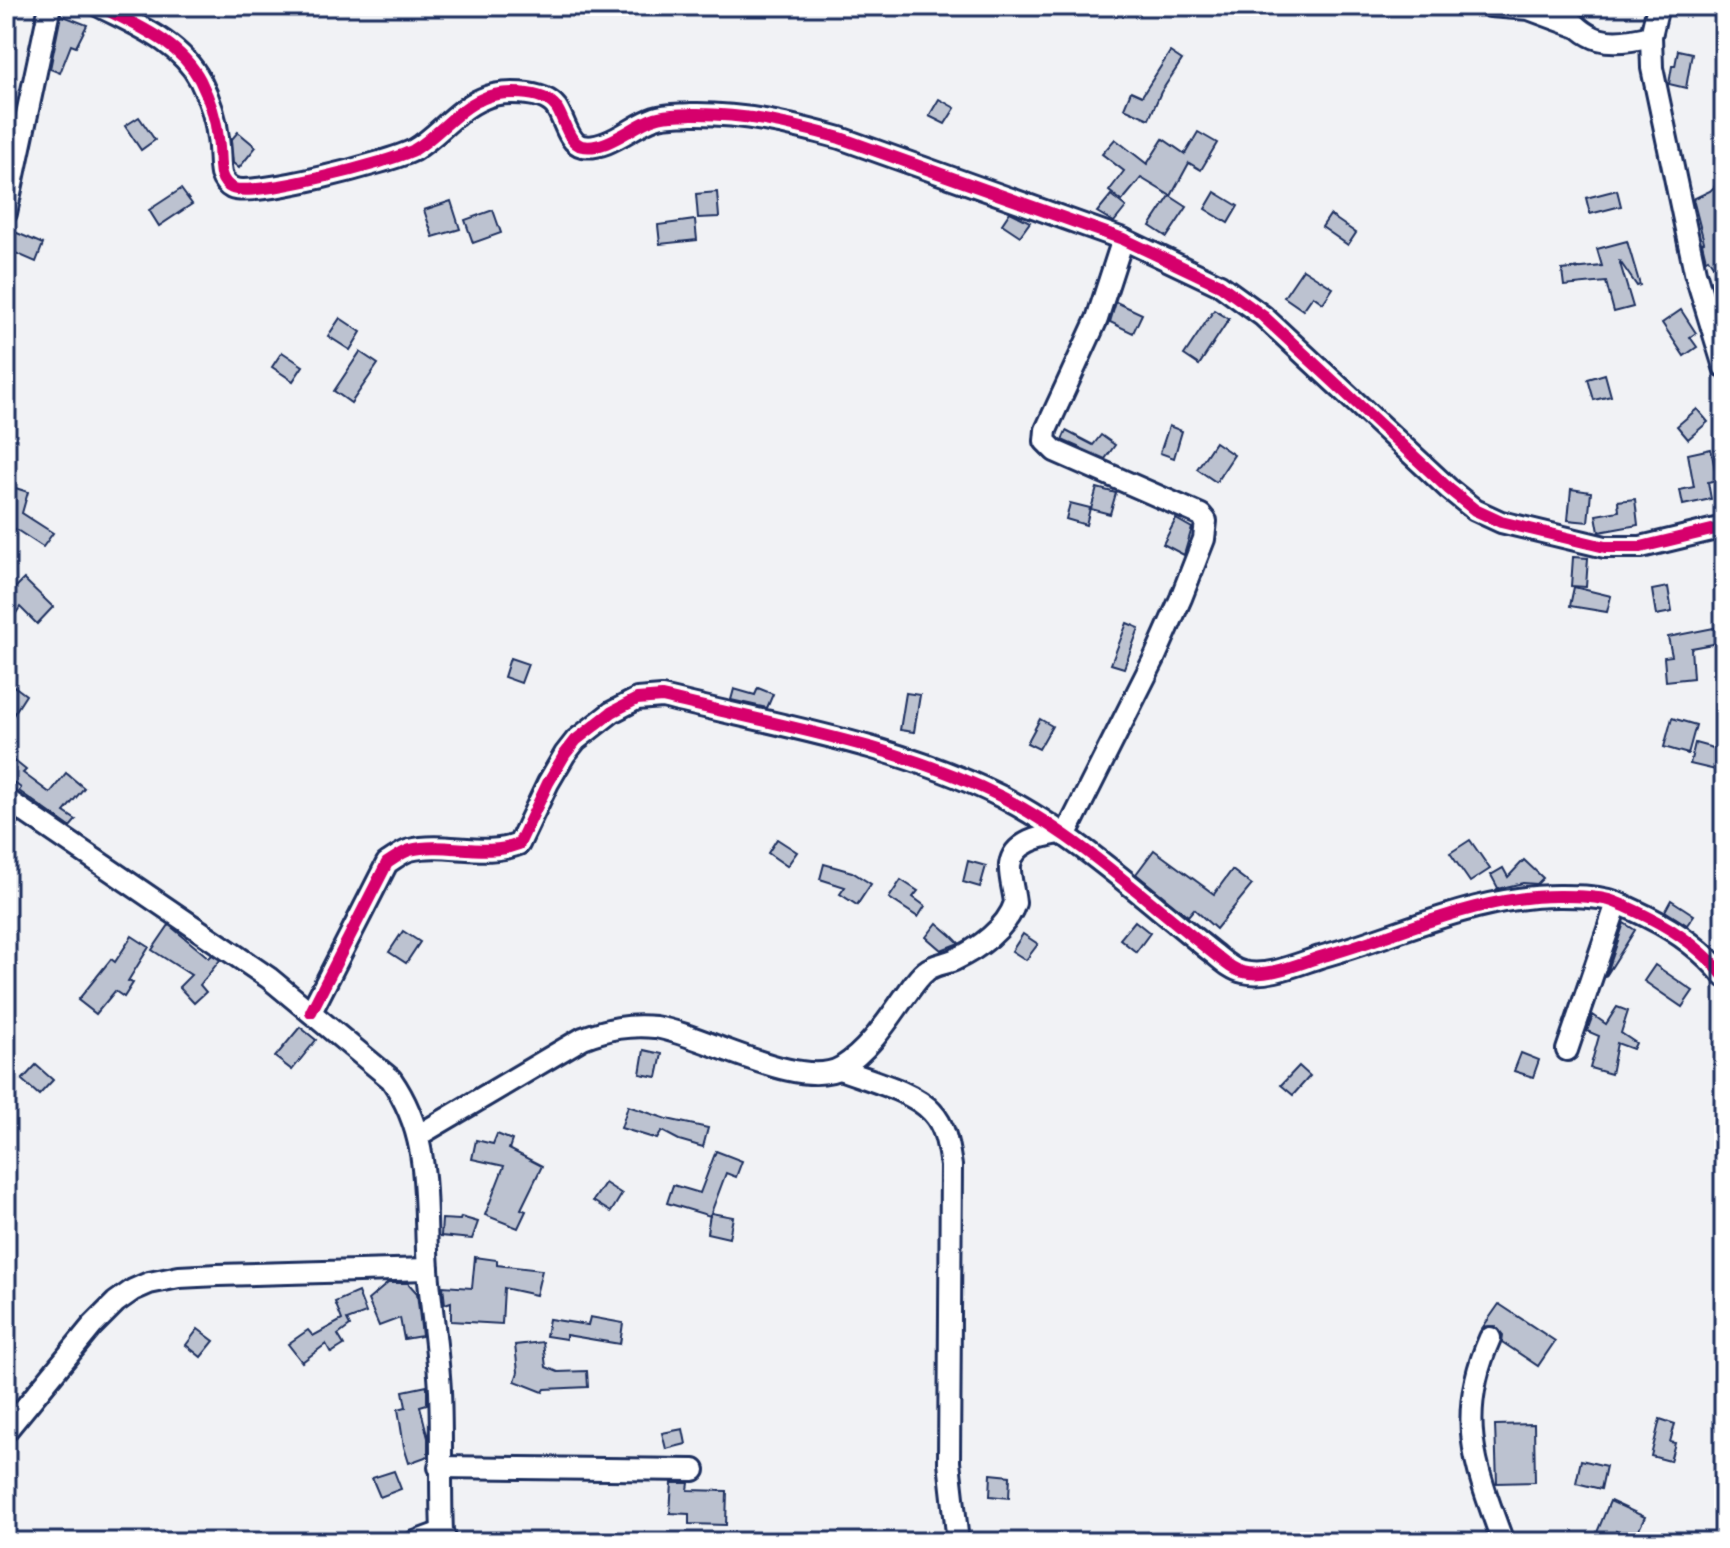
<svg xmlns="http://www.w3.org/2000/svg" width="1730" height="1548" font-family="Mynerve,sans-serif">
<style>
.building{fill:#bcc2d0;stroke:#1b2f5e;stroke-width:2}
.lines{fill:none;stroke-linecap:round;stroke-linejoin:round}
.minor-casing{stroke:#1b2f5e;stroke-width:26}
.minor{stroke:#fff;stroke-width:20}
.cycleway-casing{stroke:#fff;stroke-width:17}
.cycleway{stroke:#d6006c;stroke-width:12}
</style>
<rect width="100%" height="100%" fill="#f1f2f5"/>
<filter id="ink" filterUnits="userSpaceOnUse"><feTurbulence type="fractalNoise" baseFrequency=".0125" numOctaves="2"/><feDisplacementMap in="SourceGraphic" scale="16" xChannelSelector="R" yChannelSelector="G"/><feConvolveMatrix kernelMatrix="1 2 1 2 8 2 1 2 1" color-interpolation-filters="sRGB"/></filter>
<g filter="url(#ink)">
<g class="building">
<path d="M61,15L87,25L76,47L71,45L60,73L50,69Z"/>
<path d="M1678,50L1692,53L1686,88L1669,84L1672,66H1675Z"/>
<path d="M1170,52L1182,60L1161,92L1149,119L1124,108L1131,91L1142,96Z"/>
<path d="M939,99L955,108L945,124L929,116Z"/>
<path d="M139,117L155,140L141,150L125,126Z"/>
<path d="M238,132L256,147L239,168L233,163L231,140Z"/>
<path d="M1198,132L1217,143L1201,170L1189,163L1171,196L1141,178L1122,201L1109,191L1124,171L1102,154L1115,139L1147,164L1163,139L1185,154Z"/>
<path d="M1724,178V282L1708,258L1706,260L1702,243L1704,242L1693,199L1710,191Z"/>
<path d="M181,189L192,204L159,226L149,210Z"/>
<path d="M1617,190L1621,206L1590,214L1586,198Z"/>
<path d="M717,192L719,217L698,218L696,194Z"/>
<path d="M1215,192L1238,206L1228,223L1205,209Z"/>
<path d="M1111,195L1126,207L1114,222L1097,212Z"/>
<path d="M1170,196L1187,207L1167,237L1150,226Z"/>
<path d="M451,201L460,229L433,237L424,210Z"/>
<path d="M493,210L501,233L473,243L465,220Z"/>
<path d="M1010,212L1030,222L1020,236L1002,224Z"/>
<path d="M1330,215L1356,233L1348,245L1322,227Z"/>
<path d="M695,220L697,240L660,244L658,225Z"/>
<path d="M10,230L43,244L36,262L6,249Z"/>
<path d="M1627,241L1640,285L1637,286L1619,260L1633,307L1614,312L1606,282L1564,286L1562,270L1602,266L1597,249Z"/>
<path d="M1303,269L1333,288L1323,303L1313,296L1303,310L1284,297Z"/>
<path d="M1116,302L1142,314L1133,333L1110,322Z"/>
<path d="M1214,310L1229,319L1199,365L1184,355Z"/>
<path d="M1681,310L1696,333L1690,337L1697,347L1684,356L1662,323Z"/>
<path d="M340,318L361,332L350,350L328,336Z"/>
<path d="M282,352L303,366L293,381L272,367Z"/>
<path d="M360,352L378,364L351,403L334,391Z"/>
<path d="M1605,374L1611,396L1594,400L1588,379Z"/>
<path d="M1697,409L1708,422L1688,439L1677,426Z"/>
<path d="M1169,426L1182,431L1174,458L1160,453Z"/>
<path d="M1066,431L1093,445L1101,435L1115,445L1105,459L1062,440Z"/>
<path d="M1215,442L1234,455L1216,482L1197,469Z"/>
<path d="M1711,449L1717,480L1708,482L1711,499L1683,505L1680,490L1694,487L1688,454Z"/>
<path d="M6,485L28,492L22,513L53,533L43,547L6,523Z"/>
<path d="M1097,488L1116,493L1110,514L1091,509Z"/>
<path d="M1571,489L1591,492L1588,522L1568,520Z"/>
<path d="M1635,499L1638,525L1599,532L1596,515L1619,511L1618,501Z"/>
<path d="M1070,503L1090,508L1086,525L1066,519Z"/>
<path d="M1176,519L1192,528L1184,555L1163,544Z"/>
<path d="M1573,557L1588,558L1586,587L1571,586Z"/>
<path d="M24,579L53,607L37,624L20,607L6,629V597Z"/>
<path d="M1574,587L1611,596L1607,612L1570,606Z"/>
<path d="M1668,587L1672,612L1656,615L1652,590Z"/>
<path d="M1127,623L1139,628L1124,668L1111,664Z"/>
<path d="M1724,626V642L1691,648L1693,678L1666,681L1664,657L1672,656L1668,637Z"/>
<path d="M510,658L528,664L521,683L504,677Z"/>
<path d="M14,686L26,695L6,726V698Z"/>
<path d="M758,688L773,694L767,708L731,700L734,689L755,695Z"/>
<path d="M906,693L920,695L914,732L900,730Z"/>
<path d="M1672,718L1696,725L1688,754L1664,747Z"/>
<path d="M1040,719L1052,726L1039,749L1027,743Z"/>
<path d="M1695,743L1724,751V772L1690,764Z"/>
<path d="M6,754L26,770L23,773L50,793L66,773L84,788L64,812L76,820L70,827L19,791L21,788L6,777Z"/>
<path d="M777,839L797,852L787,866L768,853Z"/>
<path d="M1470,840L1490,869L1470,882L1450,853Z"/>
<path d="M1154,850L1214,894L1232,870L1252,885L1216,929L1194,909L1188,916L1136,874Z"/>
<path d="M1524,860L1543,878L1537,884L1523,883L1497,889L1498,888L1491,875L1503,868L1508,877Z"/>
<path d="M968,861L986,866L980,887L963,882Z"/>
<path d="M824,864L852,872L871,884L857,905L840,894L845,887L820,879Z"/>
<path d="M901,880L918,891L913,897L925,906L918,917L889,898Z"/>
<path d="M1671,900L1694,915L1687,925L1665,911Z"/>
<path d="M1135,921L1150,933L1136,952L1120,939Z"/>
<path d="M937,923L951,935L959,943L941,950L926,937Z"/>
<path d="M1624,923L1635,930L1606,976Z"/>
<path d="M169,925L209,958L212,955L220,960L200,985L206,992L194,1003L179,987L191,975L152,950Z"/>
<path d="M403,931L420,942L406,963L389,952Z"/>
<path d="M1023,934L1038,944L1026,960L1012,951Z"/>
<path d="M132,936L149,947L128,981L133,983L124,997L115,991L96,1014L78,1000L111,959L115,962Z"/>
<path d="M1655,965L1693,991L1682,1007L1644,981Z"/>
<path d="M1617,1007L1628,1011L1621,1033L1636,1043L1633,1049L1617,1043L1611,1074L1590,1068L1599,1036L1587,1031L1593,1015L1606,1024Z"/>
<path d="M300,1027L316,1040L292,1070L275,1057Z"/>
<path d="M644,1050L662,1054L657,1077L640,1074Z"/>
<path d="M1521,1053L1539,1060L1533,1077L1514,1071Z"/>
<path d="M36,1065L53,1080L39,1095L22,1080Z"/>
<path d="M1299,1066L1310,1076L1293,1095L1281,1085Z"/>
<path d="M628,1106L667,1119L708,1128L703,1147L679,1140L662,1131L657,1139L621,1128Z"/>
<path d="M497,1134L512,1140L509,1149L542,1166L521,1209L526,1211L518,1228L485,1215L504,1166L472,1159L476,1140L493,1144Z"/>
<path d="M716,1151L742,1161L736,1177L726,1173L711,1213L733,1217L729,1238L707,1233L710,1214V1216L667,1203L673,1185L700,1193Z"/>
<path d="M605,1183L622,1194L611,1212L593,1201Z"/>
<path d="M461,1217L478,1222L472,1239L441,1236L442,1219L460,1220Z"/>
<path d="M475,1257L497,1260V1265L542,1270L536,1295L504,1288L502,1324L451,1321V1302L445,1304L443,1286L472,1288Z"/>
<path d="M388,1283H408L417,1293L422,1336L404,1339L400,1318L379,1326L368,1300Z"/>
<path d="M358,1292L366,1313L347,1320L350,1326L338,1335L344,1345L331,1353L326,1344L302,1362L288,1344L308,1330L313,1336L342,1320L335,1302Z"/>
<path d="M1499,1304L1555,1341L1538,1366L1502,1342L1503,1335L1495,1326L1483,1327Z"/>
<path d="M590,1317L623,1323L620,1344L566,1335V1339L546,1336L549,1319L588,1325Z"/>
<path d="M198,1329L214,1341L201,1357L186,1345Z"/>
<path d="M543,1342L546,1367L558,1372L587,1371L588,1387L545,1389L543,1392L515,1381L518,1372L515,1345Z"/>
<path d="M427,1386V1404L420,1406L428,1438V1456L409,1463L404,1447L398,1409L406,1407L403,1391Z"/>
<path d="M1660,1419L1675,1424L1670,1442L1675,1443L1670,1461L1651,1456Z"/>
<path d="M1534,1424L1535,1482L1497,1483L1495,1425Z"/>
<path d="M683,1429L686,1444L666,1449L662,1433Z"/>
<path d="M1581,1460L1606,1466L1601,1489L1576,1483Z"/>
<path d="M394,1471L401,1489L380,1497L372,1478Z"/>
<path d="M991,1474L1010,1476L1009,1498L990,1496Z"/>
<path d="M672,1483H689L688,1490L727,1491L726,1525L689,1524V1514L670,1513Z"/>
<path d="M1610,1501L1645,1517L1634,1540L1616,1531L1612,1542H1593Z"/>
</g>
<g class="lines">
<defs>
<g id="minor">
<path d="M99,6C136,25 180,42 200,80C209,98 216,118 218,138C220,150 219,163 221,174C223,180 226,185 232,188C253,198 390,162 414,150C438,136 456,110 482,99C500,90 543,90 556,107C564,118 568,143 582,146C607,151 633,125 655,118C666,114 680,115 691,114C743,113 790,124 840,138L1123,239L1220,285L1263,316L1449,489L1475,510L1501,522L1605,547H1641L1724,527"/>
<path d="M1490,6L1529,9L1575,26"/>
<path d="M1560,6C1586,44 1609,47 1651,36"/>
<path d="M1658,6L1651,36L1652,68L1695,272L1724,367"/>
<path d="M6,213L50,6"/>
<path d="M6,799L269,978L391,1079C433,1139 423,1200 428,1269C431,1309 438,1350 440,1391C442,1438 440,1485 442,1532L447,1542"/>
<path d="M1065,836L1154,659L1181,598L1204,539L1206,521L1201,515L1055,451L1045,441L1046,430L1097,319L1123,239"/>
<path d="M311,1012L387,863C394,859 402,852 410,850C445,841 484,858 519,844L548,783L565,754L576,740L612,712L637,699L662,697C776,725 896,744 1002,797C1078,836 1146,900 1213,953C1222,960 1232,970 1243,972C1267,978 1298,964 1320,957C1401,935 1476,895 1561,896C1577,896 1593,896 1609,900C1622,904 1636,911 1648,917C1678,932 1703,950 1724,976"/>
<path d="M1567,1050L1617,903"/>
<path d="M840,1069C865,1079 914,1091 932,1112C946,1127 948,1147 951,1166L949,1462L958,1542"/>
<path d="M419,1135L583,1038C607,1029 629,1024 655,1027C703,1034 801,1092 842,1067C867,1052 886,1023 903,999C910,990 917,978 926,971C934,964 945,964 954,960C978,949 1007,928 1015,903C1014,891 1009,877 1010,865C1013,842 1042,836 1060,833"/>
<path d="M1490,1338C1455,1417 1475,1466 1503,1542"/>
<path d="M6,1431L92,1326L116,1302L133,1290L149,1283L179,1277L218,1275L428,1269"/>
<path d="M439,1467L694,1470"/>
<path d="M415,1542L442,1532"/>
</g>
</defs>
<use href="#minor" class="minor-casing"/>
<use href="#minor" class="minor"/>
<defs>
<g id="cycleway">
<path d="M99,6C136,25 180,42 200,80C209,98 216,118 218,138C220,150 219,163 221,174C223,180 226,185 232,188C253,198 390,162 414,150C438,136 456,110 482,99C500,90 543,90 556,107C564,118 568,143 582,146C607,151 633,125 655,118C666,114 680,115 691,114C743,113 790,124 840,138L1123,239L1220,285L1263,316L1449,489L1475,510L1501,522L1605,547H1641L1724,527"/>
<path d="M311,1012L387,863C394,859 402,852 410,850C445,841 484,858 519,844L548,783L565,754L576,740L612,712L637,699L662,697C776,725 896,744 1002,797C1078,836 1146,900 1213,953C1222,960 1232,970 1243,972C1267,978 1298,964 1320,957C1401,935 1476,895 1561,896C1577,896 1593,896 1609,900C1622,904 1636,911 1648,917C1678,932 1703,950 1724,976"/>
</g>
</defs>
<use href="#cycleway" class="cycleway-casing"/>
<use href="#cycleway" class="cycleway"/>
</g>
</g>
<rect width="1730" height="1548" fill="none" stroke="#fff" stroke-width="32"/>
<rect x="16" y="16" width="1698" height="1516" fill="none" stroke="#1b2f5e" stroke-width="3" filter="url(#ink)"/>
</svg>
